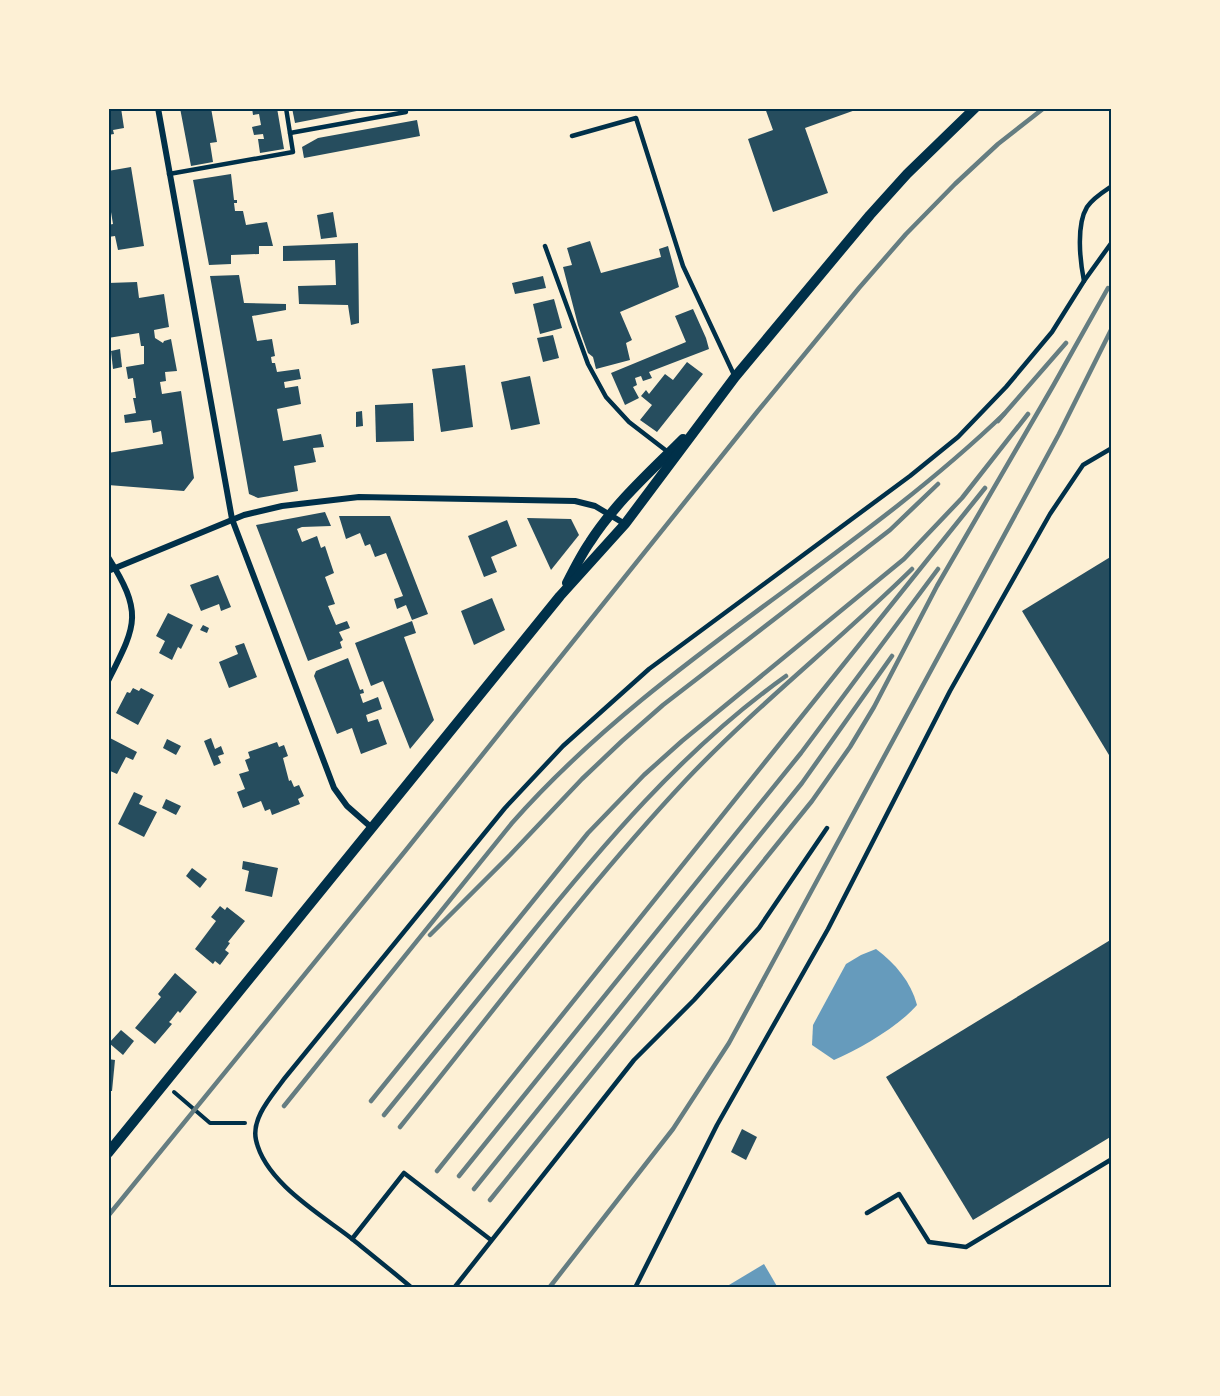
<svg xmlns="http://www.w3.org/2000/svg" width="1220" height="1396" font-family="'Playfair Display',serif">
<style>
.water{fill:#669bbc}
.building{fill:#264d5e}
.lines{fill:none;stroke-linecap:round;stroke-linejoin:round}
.path{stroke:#003049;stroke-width:4}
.service{stroke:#003049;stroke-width:4.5}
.minor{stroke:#003049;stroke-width:6}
.tertiary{stroke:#003049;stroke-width:10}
.rail{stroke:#657d81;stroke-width:4.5}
.neatline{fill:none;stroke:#003049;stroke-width:2}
</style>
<rect width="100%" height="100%" fill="#fdf0d5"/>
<g class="water">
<path d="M876,949C895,963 911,982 917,1005C898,1027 861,1048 834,1060L812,1045L813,1025L846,964L861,955Z"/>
<path d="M764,1264L778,1288H724Z"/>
</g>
<g class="building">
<path d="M108,108H121L124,128L113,130L114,134L108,135Z"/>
<path d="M180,108H211L217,142L210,143L213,162L191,166Z"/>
<path d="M252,108H277L284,149L260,153L258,139H264L263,134L254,135L252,127L261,125L259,114L253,115Z"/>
<path d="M292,108H366L367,109L295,123Z"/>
<path d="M765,108H861L805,128L828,193L773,212L748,139L773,130Z"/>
<path d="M417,120L420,136L304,158L302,147L318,138Z"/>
<path d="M131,167L144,246L118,250L115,236L108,237V225L113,224L108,194V171Z"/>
<path d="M231,174L234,200H237V203H234L235,211H243L246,225L267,222L273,246H259V254L231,255V264L209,265L193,180Z"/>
<path d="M333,212L337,237L321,239L317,215Z"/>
<path d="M590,241L601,273L661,257L659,249L668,246L679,287L620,312L632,340L626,343L630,360L596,369L593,357L588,353L578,325L563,267L572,265L567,248Z"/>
<path d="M358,243L359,323L351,325L348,305L299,304L298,286L336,285L335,260L283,261V246Z"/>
<path d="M239,275L244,303L286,304V310L252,316L257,341L272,339L275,356L271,357L272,363H275L277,372L299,369L301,379L284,382L285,388L298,386L301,404L277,409L283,441L321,434L324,447L313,448L316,462L294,466L298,491L258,498L249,494L210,276Z"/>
<path d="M543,276L546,288L515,294L512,283Z"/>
<path d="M137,282L139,298L164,294L169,327L154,330L155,338L163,343L164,341L171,339L177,371L165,372L166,381L160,382L162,394L181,391L194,478L184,491L108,485V453L163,444L161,431L153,433L151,420L125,423L124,415L136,413L133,398H136L133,378L128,379L126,367L144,364V346H141L139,333L108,338V283Z"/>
<path d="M554,299L562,328L540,334L533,304Z"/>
<path d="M693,309L706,338L709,349L649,372L652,378L643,381L641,376L635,378L637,385L633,387L639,398L625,405L611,373L686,342L675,316Z"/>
<path d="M553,335L559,358L543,362L537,338Z"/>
<path d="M120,349L122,367L113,369L111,351Z"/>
<path d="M687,362L703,374L657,432L640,420L652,405L641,396L646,390L649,394L665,374L673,380Z"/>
<path d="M465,365L473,427L441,432L432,369Z"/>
<path d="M530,376L540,424L511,430L501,382Z"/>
<path d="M413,403L414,441L376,442L375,405Z"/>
<path d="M362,411L363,426L356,427V412Z"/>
<path d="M325,512L331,526L302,527L297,529L302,542L317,536L321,548L325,546L334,573L325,577L335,604L328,606L336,625L347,621L350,628L339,632L343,640L340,642L342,648L308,661L256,525Z"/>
<path d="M339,516H390L428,614L412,620L406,605L397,609L394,599L403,596L386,553L375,557L370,544L365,546L360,533L346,539Z"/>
<path d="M527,518L571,519L579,535L551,570Z"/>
<path d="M507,520L517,546L491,557L497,572L484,577L468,536Z"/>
<path d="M1112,556V760L1022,611Z"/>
<path d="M218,575L231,607L221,611L219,604L201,611L190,585Z"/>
<path d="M492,598L505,630L474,645L461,611Z"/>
<path d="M168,613L193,625L181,649L178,647L172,660L159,653L165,641L156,636Z"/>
<path d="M412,621L416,633L404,637L434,720L410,749L383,681L371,686L355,643Z"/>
<path d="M203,625L209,628L207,633L200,630Z"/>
<path d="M244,643L257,677L229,688L219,662L238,654L235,646Z"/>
<path d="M348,658L360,690L363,689L364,693L360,694L363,703L378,697L382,709L366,715L368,722L378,719L387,744L361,754L352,728L337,734L314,676L316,671Z"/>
<path d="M133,688L139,691L141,688L154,695L138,725L116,713L127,692L130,693Z"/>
<path d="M108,737L137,752L133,760L126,757L117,774L108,770Z"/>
<path d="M211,738L215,749L221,746L224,754L218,756L221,763L214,766L204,741Z"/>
<path d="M167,739L181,746L176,755L163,748Z"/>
<path d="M277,742L279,747L284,745L288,756L283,758L289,781L291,780L294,787L299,785L304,796L298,799L300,804L272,815L270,809L265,811L261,801L243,808L237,792L245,789L239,774L249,771L245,760L250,758L248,752Z"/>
<path d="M134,792L143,796L139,804L157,812L144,837L118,824Z"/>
<path d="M166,799L181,806L176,815L162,808Z"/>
<path d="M243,861L278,868L272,897L245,891L249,871L242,869Z"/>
<path d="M192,868L207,879L200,888L186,876Z"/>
<path d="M220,906L225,910L227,907L245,921L228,942L230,943L225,950L229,953L220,965L215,961L213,964L195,949L216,921L211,917Z"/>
<path d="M1112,939V1136L973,1220L886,1077Z"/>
<path d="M175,973L197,992L180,1013L178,1011L171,1020L169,1022L172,1024L155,1044L135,1028L161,997L158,994Z"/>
<path d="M121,1030L134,1041L123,1055L109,1043Z"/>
<path d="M108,1059L115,1060L112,1091H108Z"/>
<path d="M742,1129L757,1137L746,1160L731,1152Z"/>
</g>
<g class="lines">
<path class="path" d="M174,1092L210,1123H245"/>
<g class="service">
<path d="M290,133L406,112"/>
<path d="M572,136L636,118L683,266L735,377"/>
<path d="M169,174L293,152L286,108"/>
<path d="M545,246L588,364L606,397L629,422L668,452"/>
<path d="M1084,281C1080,261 1076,225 1087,207C1093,198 1103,192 1112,186"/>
<path d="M867,1213L899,1194L929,1242L966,1247L1112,1159"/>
<path d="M352,1239L404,1173L491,1240"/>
<path d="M412,1288C392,1271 372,1255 351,1238C320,1214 265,1182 256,1140C251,1118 272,1096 284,1079L505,808L563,746L649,669L910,476L958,437L1006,387L1052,332L1084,281L1112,242"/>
<path d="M454,1288L634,1060L694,1000L759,928L827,828"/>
<path d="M635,1288L717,1125L828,929L950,691L1050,514L1083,465L1112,448"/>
</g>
<g class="minor">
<path d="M158,108L232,519L334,788L347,806L372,828"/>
<path d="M108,557C144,614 136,625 108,681"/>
<path d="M108,571L244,515L282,506L359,497L575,501L595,506L625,524"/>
</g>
<g class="tertiary">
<path d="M567,583C574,569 581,555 590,542C615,503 650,472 683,439"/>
<path d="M108,1153L560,596L625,524L735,377L870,215L907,174L975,108"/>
</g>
<g class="rail">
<path d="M998,421L1066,343"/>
<path d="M430,935L510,855L582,779L622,741L663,705L890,530L938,484"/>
<path d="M371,1101L588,833L644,775L682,741L904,559L962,498L1028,414"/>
<path d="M284,1106L512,823C654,662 850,562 1004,414"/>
<path d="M384,1115C430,1058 476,1002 522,945C601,847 682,750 786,676"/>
<path d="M400,1127C494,1011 584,889 686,780C757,705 839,641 912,569"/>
<path d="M437,1171L985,488"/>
<path d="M459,1176L801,753L938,569"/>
<path d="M474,1189L802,783L892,656"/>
<path d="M490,1200L812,801L850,747L874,707L937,586L1053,386L1108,288"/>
<path d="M108,1216L406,850L757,412L859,288L906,234L955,184L998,144L1044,108"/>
<path d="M549,1288L673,1129L729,1043L1059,434L1112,328"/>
</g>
</g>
<rect width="1220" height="1396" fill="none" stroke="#fdf0d5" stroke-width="219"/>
<rect x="110" y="110" width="1000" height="1176" class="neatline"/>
</svg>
